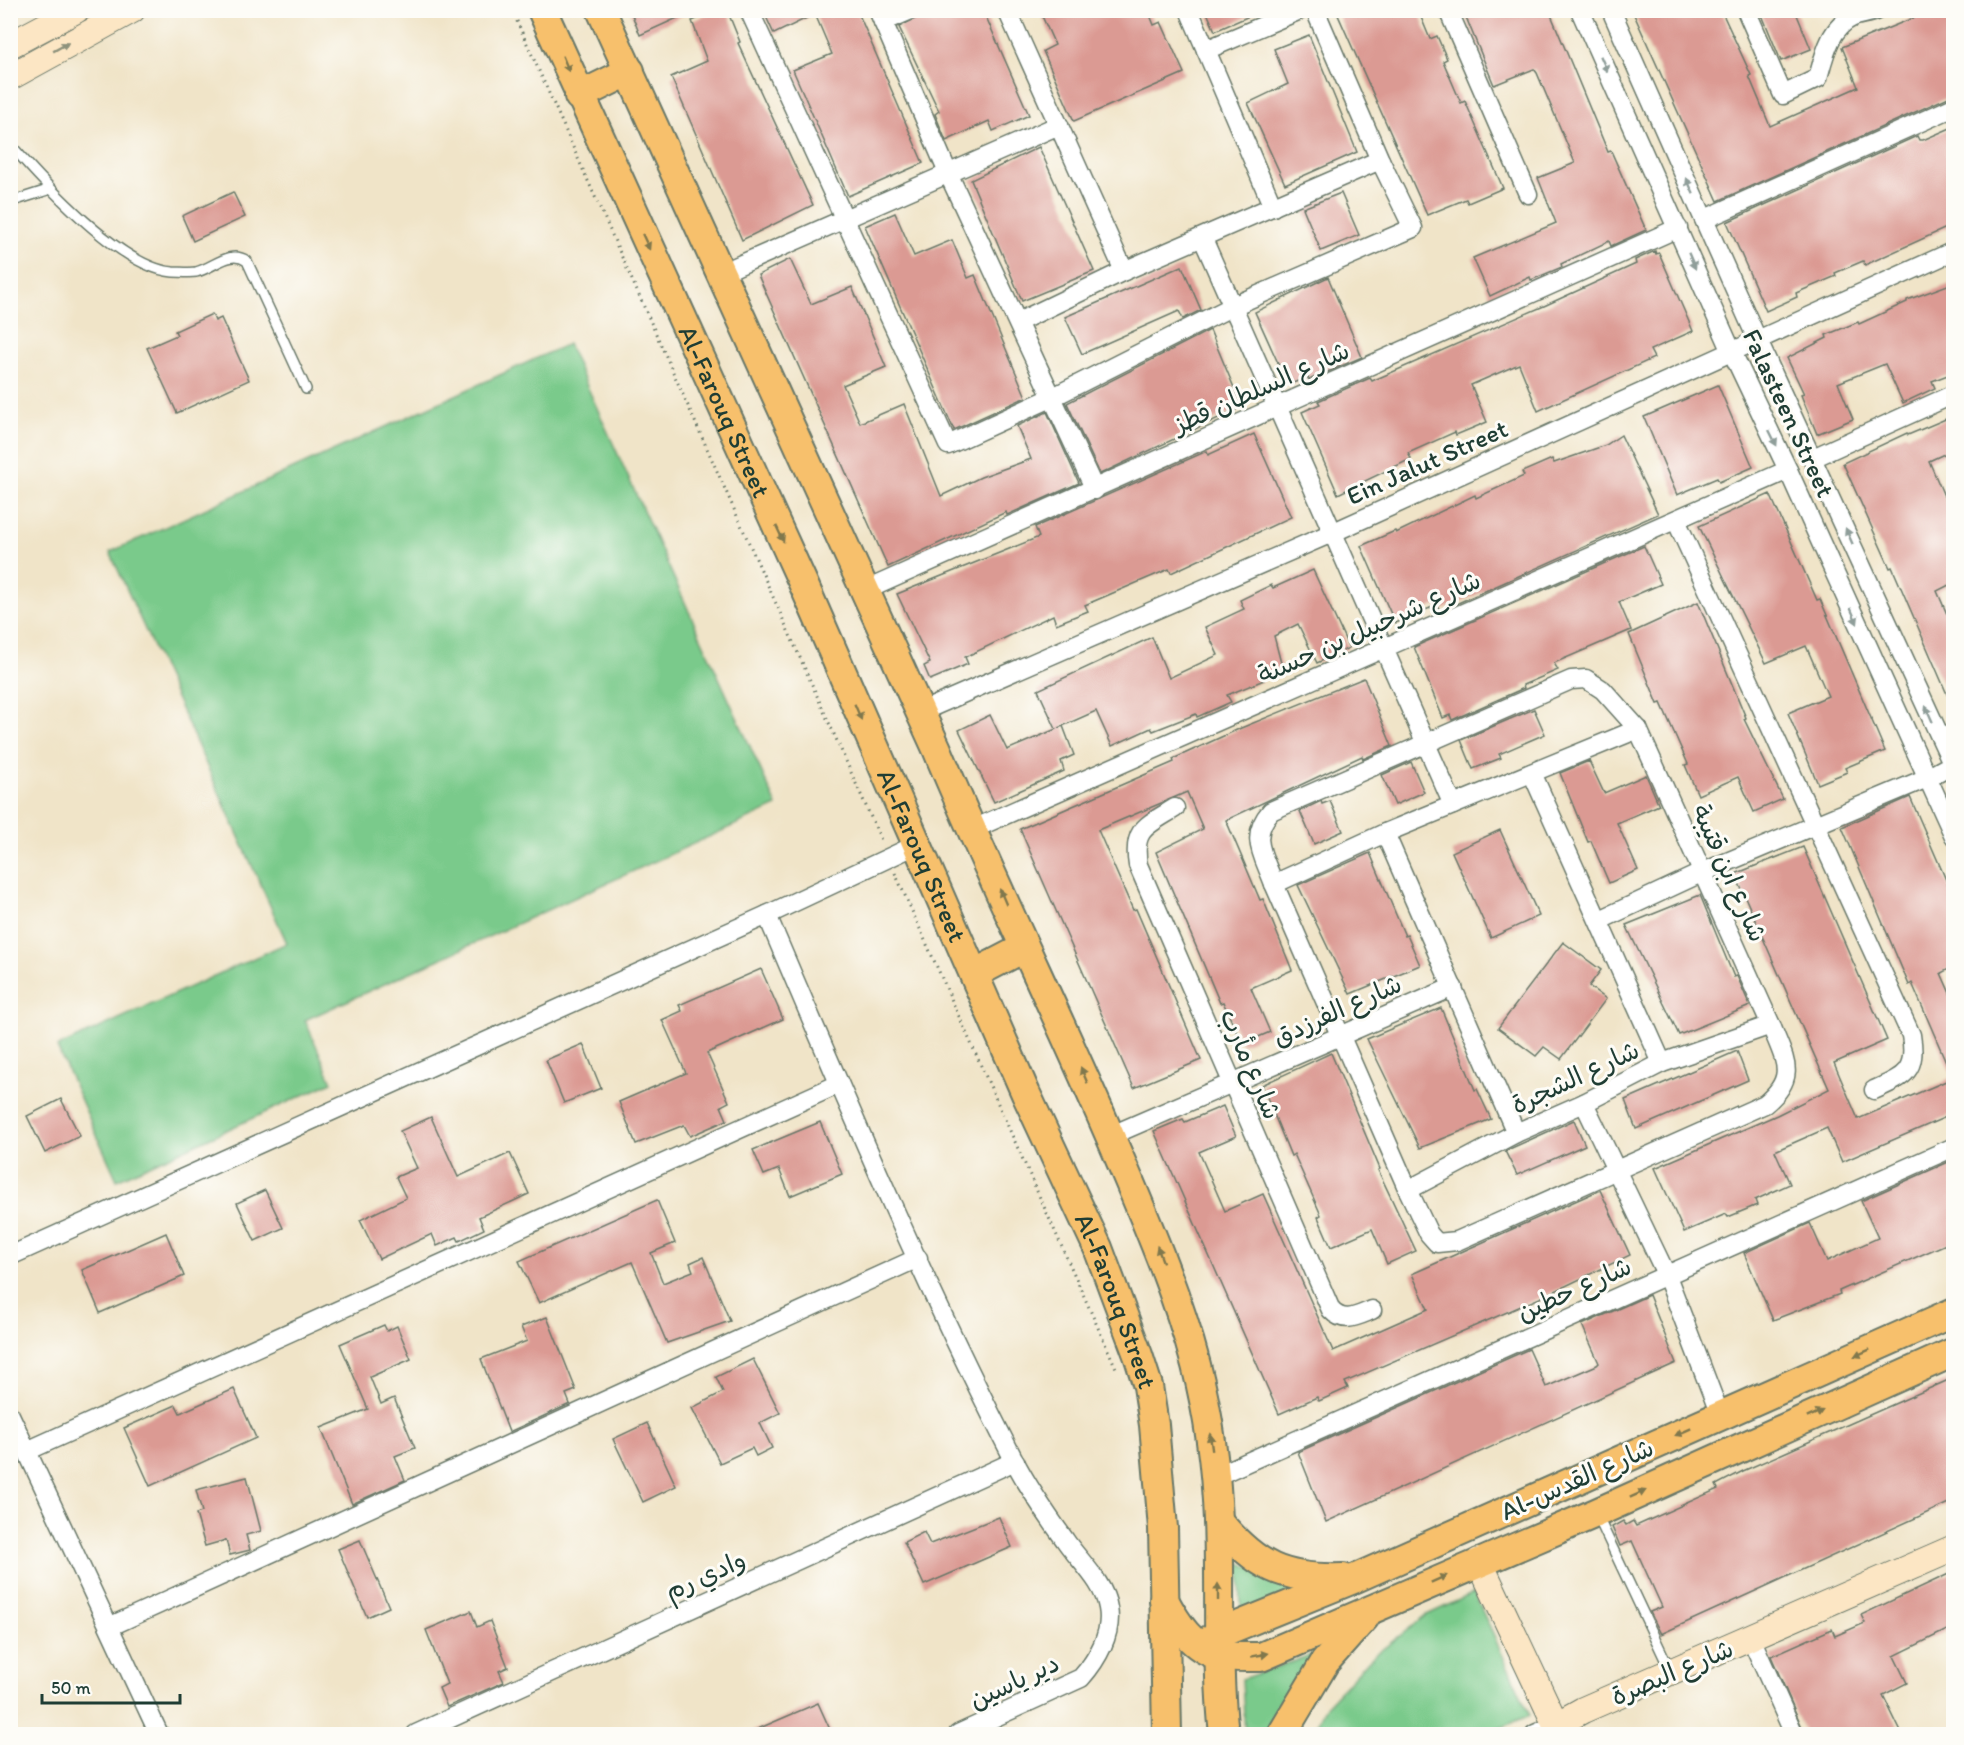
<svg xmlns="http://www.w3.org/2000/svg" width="1964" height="1745" font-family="Itim,'Playpen Sans Arabic',sans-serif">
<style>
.green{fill:#7aca8b;stroke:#4c8460;stroke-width:1.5}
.building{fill:#db9a93}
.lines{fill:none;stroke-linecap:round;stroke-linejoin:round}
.lane-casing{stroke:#687768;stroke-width:12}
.street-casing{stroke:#687768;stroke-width:21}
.secondary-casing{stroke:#687768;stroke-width:28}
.primary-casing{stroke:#687768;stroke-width:32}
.path{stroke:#687768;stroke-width:3;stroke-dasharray:1.5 4.5;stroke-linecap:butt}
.lane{stroke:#fff;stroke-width:9}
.street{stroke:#fff;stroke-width:18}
.secondary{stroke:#fce6c4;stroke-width:26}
.primary{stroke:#f7c06c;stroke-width:28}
.oneway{fill:#8e927c}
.oneway2{fill:#80784d}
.oneway3{fill:#8f9e9a}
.labels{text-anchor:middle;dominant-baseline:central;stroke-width:6;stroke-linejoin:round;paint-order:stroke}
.street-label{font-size:26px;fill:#1f3d34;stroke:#fdfcf7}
</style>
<rect width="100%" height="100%" fill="#fdfcf7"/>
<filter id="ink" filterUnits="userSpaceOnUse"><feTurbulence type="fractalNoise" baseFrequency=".0167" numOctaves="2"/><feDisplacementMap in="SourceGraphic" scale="12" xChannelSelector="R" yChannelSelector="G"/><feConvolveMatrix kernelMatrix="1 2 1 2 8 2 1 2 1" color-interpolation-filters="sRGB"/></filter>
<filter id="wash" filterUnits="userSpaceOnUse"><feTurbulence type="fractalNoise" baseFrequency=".008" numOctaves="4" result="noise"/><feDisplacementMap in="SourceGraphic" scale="24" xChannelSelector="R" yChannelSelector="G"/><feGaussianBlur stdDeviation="1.35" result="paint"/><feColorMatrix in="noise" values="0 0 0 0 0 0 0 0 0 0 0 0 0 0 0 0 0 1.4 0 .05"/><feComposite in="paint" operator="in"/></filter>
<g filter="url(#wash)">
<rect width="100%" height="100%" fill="#f0e4c8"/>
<g class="green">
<path d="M568,344L777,806L305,1020L332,1082L117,1180L57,1047L287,943L110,552Z"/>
<path d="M1240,1563L1302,1589L1241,1616Z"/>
<path d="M1474,1593L1530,1715L1487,1734H1313L1326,1706L1371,1658L1427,1615Z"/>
<path d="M1328,1649L1274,1734H1245L1242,1679Z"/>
</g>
<g id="blocks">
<g class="building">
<path d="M630,10H695L640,35Z"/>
<path d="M718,10H727L740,42L738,43L813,205L742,240L671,77L707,61L692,21Z"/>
<path d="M763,10H857L923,163L848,196L793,70L832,54L815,14L774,34Z"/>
<path d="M931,10H983L1029,115L993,131L989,121L946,141L935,114L939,111L899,27Z"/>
<path d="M1054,10H1148L1154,25L1161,22L1184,73L1074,121L1043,51L1055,45L1042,16Z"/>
<path d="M1206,10H1263L1215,31Z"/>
<path d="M1348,10H1418L1430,39L1437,36L1447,59L1443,61L1461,103L1465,101L1503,188L1468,203L1466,199L1427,215L1338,15Z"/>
<path d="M1463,10H1549L1608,152L1611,151L1646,230L1611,246L1609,241L1561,264L1562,267L1531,280L1530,277L1490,296L1473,258L1556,223L1538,178L1575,163L1537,73L1534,69L1494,85Z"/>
<path d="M1632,10H1721L1751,75L1749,76L1770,126L1858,87L1842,47L1923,14L1921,10H1953V95L1718,201Z"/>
<path d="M1760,10H1795L1811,49L1781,61Z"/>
<path d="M1309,35L1357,152L1285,184L1248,103L1288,84L1274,49Z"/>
<path d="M1953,127V225L1865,265L1863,261L1835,273L1836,276L1796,293L1797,297L1766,311L1727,222L1917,136L1919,140H1923Z"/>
<path d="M1039,147L1094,271L1022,301L971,180Z"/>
<path d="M233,192L245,217L193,241L182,216Z"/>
<path d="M1341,193L1359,235L1321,251L1303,208Z"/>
<path d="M895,213L914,256L952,240L968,278L975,275L1026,397L954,430L865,226Z"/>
<path d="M1655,251L1656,254L1659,253L1693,331L1650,350L1654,358L1538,411L1519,364L1471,385L1487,422L1456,435L1455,432L1408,453L1411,459L1338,494L1302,412L1320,404L1318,401L1370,378L1372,381L1544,306L1636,264L1635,260Z"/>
<path d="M790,259L811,304L852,287L886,367L843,385L860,423L904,404L941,496L981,477L1031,459L1017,426L1047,412L1079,483L1007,515L1006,512L888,567L758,275Z"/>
<path d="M1182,266L1201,310L1183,319L1179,311L1082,354L1065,317Z"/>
<path d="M1328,277L1362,357L1309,380L1308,377L1288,385L1255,312Z"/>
<path d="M1953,283V373L1932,381L1935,388L1903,403L1885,364L1838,383L1853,419L1817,434L1801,395L1804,394L1787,358L1827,338L1826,335L1858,322L1859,324L1907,302V300Z"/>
<path d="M212,314L215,321L221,318L249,380L177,413L147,348L177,335L175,331Z"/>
<path d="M1210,330L1242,407L1100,474L1067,403Z"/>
<path d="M1718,385L1753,467L1719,482L1717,478L1677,495L1644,417Z"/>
<path d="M1948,418L1953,429V450L1929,461L1953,517V583L1937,591L1953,628V708L1892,567L1890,568L1843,463L1907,433L1908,435Z"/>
<path d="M1254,434L1291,517L1171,573L1169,569L1085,605L1088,611L1056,624L1053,615L965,657L968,664L930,680L924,666L930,663L897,594L1039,537L1035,527L1207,451L1208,455Z"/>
<path d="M1621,435L1658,514L1440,611L1437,605L1395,623L1361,546L1395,531L1396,533L1475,495L1476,498L1524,476L1522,472L1552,459L1554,463L1606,445Z"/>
<path d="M1770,494L1817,600L1820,599L1885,751L1845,768L1847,772L1818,784L1788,713L1828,696L1806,646L1766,663L1699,526Z"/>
<path d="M1644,546L1661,584L1619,602L1631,630L1554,663L1558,670L1523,685L1524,688L1452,720L1450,715L1443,718L1414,647Z"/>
<path d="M1313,570L1349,648L1317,663L1298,624L1274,636L1283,671L1263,676L1264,680L1227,695L1231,702L1197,717L1196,714L1153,731L1151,728L1112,746L1096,711L1058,728L1063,726L1074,755L1061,761L1064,771L994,802L959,730L990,715L1007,750L1056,729L1038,690L1152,637L1169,678L1218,655L1205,627L1244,609L1240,600L1271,585L1273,588Z"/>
<path d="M1698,602L1746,718L1744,719L1783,799L1754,812L1738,777L1698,795L1685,765L1688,764L1661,703L1658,704L1629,634Z"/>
<path d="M1364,678L1392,746L1363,759L1362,756L1226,820L1260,900L1263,899L1292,970L1251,988L1270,1032L1242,1044L1223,1002L1220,1003L1156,852L1203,829L1187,792L1098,830L1133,910L1136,909L1201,1060L1134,1088L1020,829L1174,762L1173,759L1241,728Z"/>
<path d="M1534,709L1545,734L1499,754L1501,758L1473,769L1461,740Z"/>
<path d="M1589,761L1604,793L1646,775L1659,805L1617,823L1638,870L1609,883L1591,841L1588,842L1560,773Z"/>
<path d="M1411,762L1424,792L1395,805L1382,775Z"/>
<path d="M1910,797L1953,896V967L1941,973L1953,1000V1114L1842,1162L1827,1128L1775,1151L1790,1184L1755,1200L1757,1205L1728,1217L1726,1214L1684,1232L1655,1168L1777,1115L1829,1089L1735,874L1803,847L1887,1040L1834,1063L1858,1119L1953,1078L1912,983L1909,985L1842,827Z"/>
<path d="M1321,801L1322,804L1330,801L1343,831L1314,844L1300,811Z"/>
<path d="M1500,830L1539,916L1491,938L1452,852Z"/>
<path d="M1370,853L1405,936L1407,935L1420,965L1350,994L1298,885Z"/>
<path d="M1700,895L1734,977L1737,976L1750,1006L1679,1035L1626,925Z"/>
<path d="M1563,942L1601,970L1589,986L1606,999L1561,1059L1544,1047L1536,1056L1498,1028Z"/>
<path d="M761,969L783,1019L707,1053L729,1102L721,1106L727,1120L690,1136L684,1125L636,1144L619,1102L686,1073L662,1020L682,1011L679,1005Z"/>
<path d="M1441,1008L1475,1090L1477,1089L1491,1119L1420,1148L1367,1039Z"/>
<path d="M583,1044L601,1088L564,1103L546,1060Z"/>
<path d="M1737,1051L1748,1080L1636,1129L1625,1100Z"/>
<path d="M1331,1053L1380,1169L1378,1170L1416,1251L1387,1264L1372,1229L1331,1247L1318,1217L1321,1215L1294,1154L1291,1156L1262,1085Z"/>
<path d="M61,1099L80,1136L45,1153L27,1116Z"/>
<path d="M1223,1106L1236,1136L1199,1152L1225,1211L1263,1194L1333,1351L1428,1309L1412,1274L1600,1190L1630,1255L1549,1294L1345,1382L1348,1388L1319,1401L1317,1397L1279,1414L1154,1131L1183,1119L1185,1122Z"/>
<path d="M431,1117L458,1177L510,1153L529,1194L479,1217L484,1229L459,1241L457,1237L437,1246L432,1234L379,1259L360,1220L406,1198L396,1177L417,1168L400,1131Z"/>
<path d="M1574,1120L1585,1145L1517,1175L1505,1151Z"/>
<path d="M820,1122L842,1174L790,1196L779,1169L764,1175L753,1150Z"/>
<path d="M1953,1160V1241L1839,1291L1840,1294L1773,1320L1744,1253L1810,1223L1827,1261L1878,1238L1861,1201Z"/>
<path d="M265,1190L283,1228L255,1241L237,1203Z"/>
<path d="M657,1200L675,1243L651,1253L663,1283L693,1271L690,1263L703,1257L730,1321L667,1343L632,1262L539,1303L519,1261Z"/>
<path d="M166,1233L184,1276L100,1313L82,1270Z"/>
<path d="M1649,1295L1676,1363L1326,1522L1298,1452L1529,1349L1546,1387L1597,1365L1599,1363L1582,1325Z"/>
<path d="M547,1317L576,1390L566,1394L570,1404L509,1432L481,1359L527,1341L521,1327Z"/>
<path d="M384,1325L387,1331L397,1326L411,1359L370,1377L381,1404L394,1398L415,1448L395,1456L405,1480L352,1504L321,1428L368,1409L340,1344Z"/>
<path d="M753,1359L780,1413L760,1423L772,1448L756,1456L752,1448L720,1463L692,1408L723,1392L716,1377Z"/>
<path d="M1953,1378V1501L1661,1634L1650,1612L1662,1607L1632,1541L1620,1546L1612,1527L1623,1521L1626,1525L1633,1521L1636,1526L1718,1489L1716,1485L1743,1471Z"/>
<path d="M234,1389L256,1438L150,1486L124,1428L176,1405L180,1413Z"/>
<path d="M647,1423L676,1486L643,1502L613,1439Z"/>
<path d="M247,1477L261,1531L246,1535L250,1550L230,1555L226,1540L205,1546L196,1514L202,1512L196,1490Z"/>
<path d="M999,1517L1012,1547L924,1585L904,1542L924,1532L930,1544Z"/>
<path d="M360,1540L389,1607L367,1617L338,1549Z"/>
<path d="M1953,1572V1627L1894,1656L1907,1683L1883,1695L1902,1734H1805L1771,1656L1832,1629L1835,1636L1865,1623L1861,1615Z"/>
<path d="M471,1611L477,1627L490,1621L508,1667L499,1671L504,1682L447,1707L439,1688L447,1684L426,1630Z"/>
<path d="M818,1703L832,1734H746Z"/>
</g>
</g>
</g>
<g filter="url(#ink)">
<use href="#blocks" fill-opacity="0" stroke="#687768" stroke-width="1.5"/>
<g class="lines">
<defs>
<g id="lane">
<path d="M10,144C43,182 121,268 173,272C180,272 190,273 196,272C214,268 229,249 247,261L306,389"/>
<path d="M10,202L51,189"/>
<path d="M1598,1517L1670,1670"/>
</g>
<g id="street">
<path d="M749,10L948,445L1051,398L1231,307L1413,228L1380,160L1315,10"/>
<path d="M878,10L948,173L1095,490"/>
<path d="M1007,10L1124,271"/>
<path d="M1189,10L1273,207"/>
<path d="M1448,10L1528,194"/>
<path d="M1580,10L1732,352L1788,470L1954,836"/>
<path d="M1611,10L1757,339L1954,767"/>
<path d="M1746,10L1783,95L1818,78C1824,56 1830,27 1853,17C1861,14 1869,14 1877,10"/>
<path d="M883,22L911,10"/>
<path d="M1206,50L1300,10"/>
<path d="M1705,219L1954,107"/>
<path d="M1203,239L1453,805"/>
<path d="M719,274L1059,125"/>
<path d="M1018,322L1124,271L1380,160"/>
<path d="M1813,458L1954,394"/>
<path d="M1676,520L1911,1035C1917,1072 1905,1076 1874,1090"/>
<path d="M864,591L1678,228"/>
<path d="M1586,679L1603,690L1638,729L1771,1025C1784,1060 1799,1076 1765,1104L1457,1241L1437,1243L1429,1234L1408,1190L1274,884C1264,856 1248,837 1271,811L1571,680Z"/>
<path d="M918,713L1334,532L1954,251"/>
<path d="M1532,773L1662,1063"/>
<path d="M1175,808C1146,826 1132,829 1138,865L1331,1310C1344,1324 1357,1316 1372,1310"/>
<path d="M971,830L1788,470"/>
<path d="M1385,833L1516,1133"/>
<path d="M1274,884L1385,833L1638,729"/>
<path d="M767,915C845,1098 923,1283 1014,1460C1028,1487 1047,1515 1065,1540C1079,1561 1104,1582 1108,1608C1113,1633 1097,1660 1081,1678L958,1734"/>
<path d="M1600,920L1701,873L1927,778L1954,763"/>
<path d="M1584,1103L1667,1276L1720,1415"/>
<path d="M1110,1136L1453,987"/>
<path d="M1408,1190L1516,1133L1584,1103L1662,1063L1771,1025"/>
<path d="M10,1256L767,915L918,844"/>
<path d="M10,1415L159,1734"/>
<path d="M27,1451L839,1084"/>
<path d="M1214,1477L1954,1147"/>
<path d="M111,1626L918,1258"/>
<path d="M1751,1638L1794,1734"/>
<path d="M416,1734L1015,1461"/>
<path d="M1535,1734L1556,1725"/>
</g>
<g id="secondary">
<path d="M10,45L76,10"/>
<path d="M10,77L132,10"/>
<path d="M1479,1561L1556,1725L1583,1710L1954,1548"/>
</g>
<g id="primary">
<path id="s1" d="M542,10L803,583L1026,1094L1098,1248L1138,1355L1148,1386L1154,1425L1163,1528L1167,1734"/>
<path d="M601,10L937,749C995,889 1063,1024 1122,1164C1150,1230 1178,1296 1196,1365C1209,1416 1216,1469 1218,1520C1221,1592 1216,1663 1224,1734"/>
<path d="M579,96L630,71"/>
<path d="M974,974L1024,948"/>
<path d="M1218,1521C1256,1567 1284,1580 1343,1578"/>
<path d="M1164,1600C1176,1622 1192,1649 1219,1655C1232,1658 1248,1657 1261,1657L1596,1513L1954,1352"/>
<path d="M1204,1644L1218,1634L1356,1578L1954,1312"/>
<path d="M1282,1734L1325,1662L1365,1617"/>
</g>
</defs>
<use href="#lane" class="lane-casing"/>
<use href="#street" class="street-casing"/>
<use href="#secondary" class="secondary-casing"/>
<use href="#primary" class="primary-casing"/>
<g class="path">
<path d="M512,10L882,842"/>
<path d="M895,873L1116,1368"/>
</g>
<use href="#lane" class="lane"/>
<use href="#street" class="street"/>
<use href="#secondary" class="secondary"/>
<use href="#primary" class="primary"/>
</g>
<defs><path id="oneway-solid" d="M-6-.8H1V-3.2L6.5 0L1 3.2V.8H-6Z" transform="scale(1.5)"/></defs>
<use class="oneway" href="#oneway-solid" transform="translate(61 47) rotate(-29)"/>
<g class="oneway2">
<use href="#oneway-solid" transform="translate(566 64) rotate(67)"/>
<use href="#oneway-solid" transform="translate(646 242) rotate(65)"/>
<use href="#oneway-solid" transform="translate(780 534) rotate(65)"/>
<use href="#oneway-solid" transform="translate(858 712) rotate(67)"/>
<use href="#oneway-solid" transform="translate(1003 897) rotate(-113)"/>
<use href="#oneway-solid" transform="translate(1084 1075) rotate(-113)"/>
<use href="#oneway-solid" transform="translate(1160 1254) rotate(-110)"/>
<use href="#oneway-solid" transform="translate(1862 1353) rotate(156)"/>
<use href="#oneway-solid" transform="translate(1815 1414) rotate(-24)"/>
<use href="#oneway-solid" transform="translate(1683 1432) rotate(156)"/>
<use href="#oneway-solid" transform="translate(1211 1442) rotate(-98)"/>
<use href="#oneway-solid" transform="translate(1638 1494) rotate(-24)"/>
<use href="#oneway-solid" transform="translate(1439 1579) rotate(-24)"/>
<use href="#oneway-solid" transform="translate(1218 1592) rotate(-90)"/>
<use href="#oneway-solid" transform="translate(1260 1655) rotate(-10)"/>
</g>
<g class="oneway3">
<use href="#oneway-solid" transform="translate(1604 64) rotate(66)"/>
<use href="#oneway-solid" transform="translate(1690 186) rotate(-114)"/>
<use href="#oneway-solid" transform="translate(1692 261) rotate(66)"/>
<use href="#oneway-solid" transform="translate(1773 438) rotate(64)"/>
<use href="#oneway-solid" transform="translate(1849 536) rotate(-114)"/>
<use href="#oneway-solid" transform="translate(1854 616) rotate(66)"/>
<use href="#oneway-solid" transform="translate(1929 714) rotate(-114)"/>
</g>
</g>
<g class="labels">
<g class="street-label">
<text transform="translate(1261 387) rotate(-24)">شارع السلطان قطز</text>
<text stroke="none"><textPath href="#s1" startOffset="441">Al-Farouq Street</textPath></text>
<text transform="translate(1789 413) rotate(65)">Falasteen Street</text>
<text transform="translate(1427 462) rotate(-24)">Ein Jalut Street</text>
<text transform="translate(1369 627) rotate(-24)">شارع شرحبيل بن حسنة</text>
<text stroke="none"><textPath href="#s1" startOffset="927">Al-Farouq Street</textPath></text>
<text transform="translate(1730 873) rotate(66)">شارع ابن قتيبة</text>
<text transform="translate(1337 1010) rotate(-24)">شارع الفرزدق</text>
<text transform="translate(1251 1064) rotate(67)">شارع مأرب</text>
<text transform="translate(1575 1077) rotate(-25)">شارع الشجرة</text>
<text transform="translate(1574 1289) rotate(-24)">شارع حطين</text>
<text stroke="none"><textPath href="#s1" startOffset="1413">Al-Farouq Street</textPath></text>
<text transform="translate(1577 1479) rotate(-24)">Al-شارع القدس</text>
<text transform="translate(705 1575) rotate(-24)">وادي رم</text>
<text transform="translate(1672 1672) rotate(-23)">شارع البصرة</text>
<text transform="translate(1014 1681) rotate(-25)">دير ياسين</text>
</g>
</g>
<rect width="1964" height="1745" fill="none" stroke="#fdfcf7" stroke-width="36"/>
<path d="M42 1694v9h138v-9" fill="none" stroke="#1f3d34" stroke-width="3"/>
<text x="51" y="1694" font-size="18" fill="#1f3d34" stroke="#fdfcf7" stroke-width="4.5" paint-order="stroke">50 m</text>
</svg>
